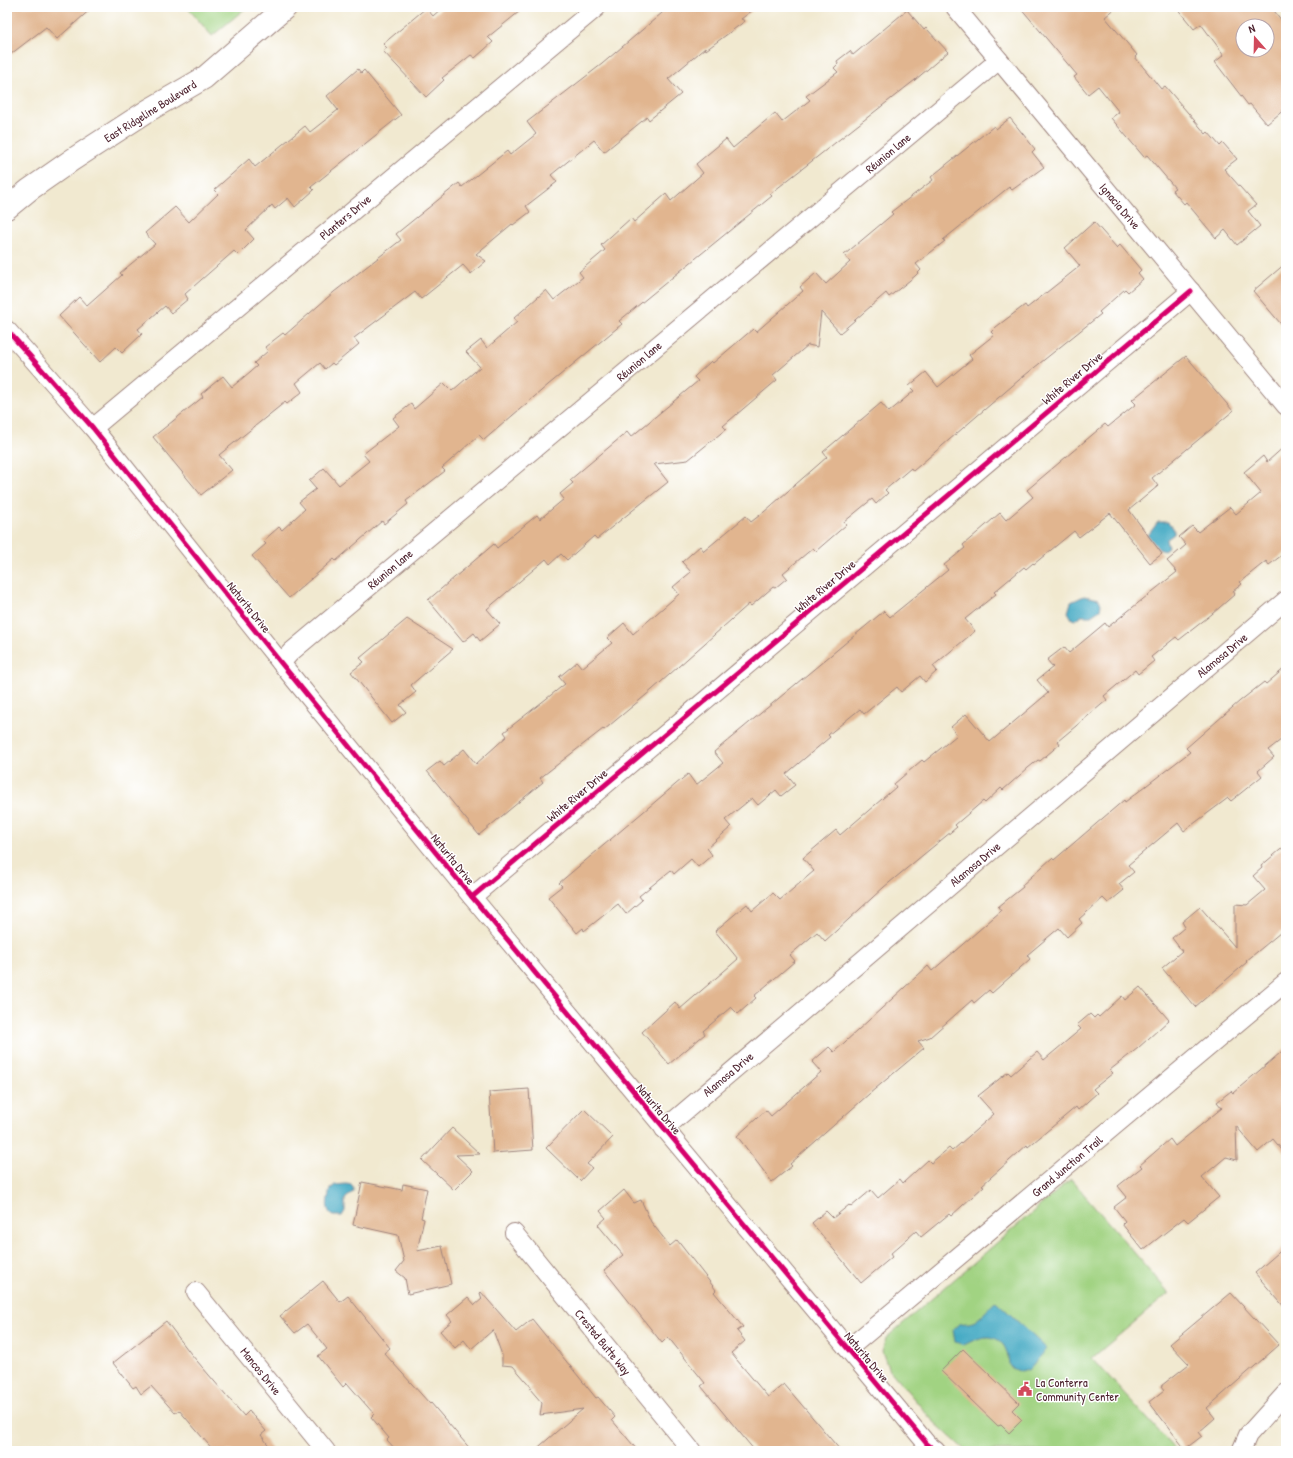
<svg xmlns="http://www.w3.org/2000/svg" width="1293" height="1458" font-family="'Patrick Hand',sans-serif">
<style>
.green{fill:#a1d382;stroke:#767956}
.water{fill:#43a9c3;stroke:#466477}
.building{fill:#e1b58f;fill-rule:evenodd}
.lines{fill:none;stroke-linecap:round;stroke-linejoin:round}
.street-casing{stroke:#9e847e;stroke-width:20}
.secondary-casing{stroke:#9e847e;stroke-width:24}
.street{stroke:#fff;stroke-width:18}
.secondary{stroke:#fff;stroke-width:22}
.cycleway-casing{stroke:#fff;stroke-width:8}
.cycleway{stroke:#d6006c;stroke-width:5}
.labels{text-anchor:middle;dominant-baseline:central;stroke-width:3;stroke-linejoin:round;paint-order:stroke}
.street-label{font-size:12px;fill:#4a1f2b;stroke:#fff}
.poi-label{font-size:12px;fill:#4a1f2b;stroke:#fff;text-anchor:start}
</style>
<rect width="100%" height="100%" fill="#fff"/>
<filter id="ink" filterUnits="userSpaceOnUse"><feTurbulence type="fractalNoise" baseFrequency=".025" numOctaves="2"/><feDisplacementMap in="SourceGraphic" scale="8" xChannelSelector="R" yChannelSelector="G"/><feConvolveMatrix kernelMatrix="1 2 1 2 8 2 1 2 1" color-interpolation-filters="sRGB"/></filter>
<filter id="wash" filterUnits="userSpaceOnUse"><feTurbulence type="fractalNoise" baseFrequency=".012" numOctaves="4" result="noise"/><feDisplacementMap in="SourceGraphic" scale="16" xChannelSelector="R" yChannelSelector="G"/><feGaussianBlur stdDeviation="0.9" result="paint"/><feColorMatrix in="noise" values="0 0 0 0 0 0 0 0 0 0 0 0 0 0 0 0 0 1.4 0 .05"/><feComposite in="paint" operator="in"/></filter>
<g filter="url(#wash)">
<rect width="100%" height="100%" fill="#f1e9d0"/>
<g class="green">
<path d="M187,7H247L212,36Z"/>
<path d="M1071,1179L1169,1293L1092,1358L1177,1451H966L932,1420L888,1368L882,1351L886,1338Z"/>
</g>
<g class="water">
<path d="M1158,522H1168L1174,529V534L1166,540L1168,548L1164,551L1156,548L1146,538Z"/>
<path d="M1084,596L1099,599L1101,604L1100,610L1091,616H1081L1075,620L1072,619L1068,612L1071,602Z"/>
<path d="M346,1184L352,1185L354,1191L345,1199V1211L342,1216H333C324,1209 328,1199 330,1189L335,1185Z"/>
<path d="M996,1301L1047,1349L1028,1370L1021,1372L1010,1367C1008,1361 1008,1352 1004,1346C993,1330 976,1339 964,1345L955,1342L953,1330C961,1319 965,1326 975,1321C983,1316 989,1307 996,1301Z"/>
</g>
<g id="blocks">
<g class="building">
<path d="M7,7H93L57,39L46,27L7,57Z"/>
<path d="M443,7H525L488,37L493,42L475,58L471,55L442,78L444,80L426,97L383,51L387,48L383,44L426,8L433,16Z"/>
<path d="M669,7H757L741,19L745,21L706,50L705,48L668,79L681,94L649,120L647,117L604,152L594,140L551,175L557,182L526,206L530,212L513,225L512,224L476,254L486,261L471,274L463,265L421,299L415,292L354,338L359,344L334,365L332,363L325,369L320,363L296,383L302,392L287,404L285,402L219,455L232,470L201,495L153,437L203,397L201,394L223,376L232,387L257,366L254,363L268,351L265,347L283,333L285,335L334,292L401,240L396,234L459,183L462,187L507,151L510,155L536,134L527,122L602,64Z"/>
<path d="M1020,7H1117L1105,17L1137,55L1135,57L1161,89L1165,86L1206,134L1208,132L1220,146L1223,143L1237,159L1224,169L1256,205L1248,211L1260,226L1237,245L1225,230L1216,238L1186,202L1184,204L1172,190L1175,188L1147,155L1144,157L1111,118L1119,112L1098,86L1088,94L1074,77L1077,75Z"/>
<path d="M1176,7H1271L1286,26V108L1267,124L1250,104L1248,105L1215,62L1224,55L1201,24L1194,29ZM1243,26H1267V50H1243Z"/>
<path d="M907,10L924,30L926,28L948,52L915,80L770,194L772,196L619,321L622,324L548,385L484,440L479,435L442,468L445,471L406,501L408,504L384,524L382,521L336,561L334,559L289,598L252,556L266,544L263,541L279,527L282,530L305,509L299,502L316,489L309,481L324,468L339,485L369,461L363,454L399,426L393,418L411,404L414,409L444,383L452,391L480,367L466,352L481,340L487,348L517,322L514,318L546,290L554,300L583,277L579,272L605,250L601,245L631,218L634,222L666,194L671,201L703,173L696,164L726,139L733,148L775,113L782,122L810,100L806,96L838,72L834,68L838,64L837,61L850,51L853,55Z"/>
<path d="M358,69L361,73L364,70L401,115L311,187L314,190L295,207L288,198L275,209L272,205L246,230L254,239L238,255L234,251L185,294L188,299L171,313L165,306L138,329L142,334L122,353L116,347L100,362L59,316L79,297L87,306L122,275L120,273L155,244L145,233L175,207L189,222L218,194L214,190L249,159L255,167L305,126L310,132L338,110L327,96Z"/>
<path d="M1010,118L1035,149L1032,152L1044,167L1012,190L1009,187L943,240L945,241L916,264L921,270L915,276L889,297L886,293L840,333L821,312L817,347L808,345L773,375L777,380L723,426L726,429L688,460L654,464L668,482L597,539L594,536L567,560L561,554L550,564L546,559L487,609L500,624L480,641L474,633L463,642L428,600L494,544L497,548L537,515L540,519L564,499L560,494L573,483L570,480L627,432L631,437L698,381L694,377L711,361L713,363L753,329L756,332L803,291L800,287L816,273L826,284L850,262L844,255L893,214L891,212L933,180L931,177L994,126L996,129Z"/>
<path d="M1094,222L1117,248L1120,245L1141,270L1138,273L1143,279L1128,292L1125,289L1099,312L1101,314L1019,380L928,458L913,471L911,468L885,490L888,493L876,504L872,499L844,522L846,525L816,551L813,548L783,573L787,578L775,588L773,587L751,606L749,604L652,690L604,730L603,729L540,778L543,782L479,835L427,771L440,761L444,766L464,749L476,764L507,736L504,732L565,684L559,677L577,662L582,668L612,643L607,638L624,623L633,634L679,594L673,587L691,572L682,562L700,546L704,551L746,516L751,522L764,512L827,457L823,452L881,403L889,412L914,391L909,386L926,372L938,387L972,359L969,355L994,335L991,332L996,327L1025,305L1027,308L1080,266L1065,248Z"/>
<path d="M1286,263V330L1253,291Z"/>
<path d="M1186,356L1233,411L1152,478L1158,486L1129,510L1162,554L1150,563L1110,513L1079,537L1074,531L1034,564L1033,563L1026,569L1024,567L994,592L996,594L965,619L975,631L933,666L937,671L925,682L920,676L901,692L897,687L864,714L860,709L828,735L830,737L786,774L795,785L781,796L776,790L758,805L752,798L725,820L731,827L707,848L712,855L698,867L691,859L674,874L671,870L639,896L642,900L626,914L618,904L584,931L583,928L577,933L548,897L562,886L559,883L688,774L696,785L723,763L714,752L884,611L890,617L948,570L944,565L965,548L963,545L1000,513L1006,520L1033,497L1027,490L1105,424L1108,427L1136,404L1132,400Z"/>
<path d="M1286,445V552L1269,565L1266,561L1240,582L1242,584L1233,591L1235,594L1212,614L1179,640L1176,637L1151,657L1154,661L1138,674L1135,670L1104,696L1107,700L1058,741L1060,744L1040,761L1038,760L1028,768L1003,790L1001,788L985,803L983,801L955,825L957,827L884,887L825,941L817,932L790,955L795,961L754,996L756,998L738,1014L731,1007L703,1031L705,1034L669,1064L642,1032L675,1002L680,1009L738,959L715,931L747,904L752,911L773,893L780,900L814,871L803,858L836,830L840,835L896,787L894,784L922,760L924,762L957,735L951,727L966,714L990,742L1048,693L1037,680L1053,667L1047,660L1064,647L1069,653L1105,623L1108,627L1177,572L1167,561L1186,545L1179,537L1192,526L1198,532L1230,507L1236,514L1261,493L1244,472L1263,456L1267,462Z"/>
<path d="M407,619L453,649L411,685L416,692L400,705L406,712L392,723L351,672L364,662L360,658Z"/>
<path d="M1286,667V736L1268,750L1274,757L1258,771L1262,776L1231,801L1228,798L1184,831L1178,823L1128,865L1134,872L1119,884L1124,890L1108,903L1103,898L1079,919L1082,923L1067,937L1059,928L1027,955L1030,959L992,993L989,990L974,1003L972,1000L930,1037L918,1041L924,1048L869,1094L790,1164L792,1166L772,1182L737,1136L766,1110L771,1116L821,1072L812,1062L829,1047L834,1052L928,966L932,971L1001,911L998,907L1023,887L1022,885L1052,858L1054,860L1124,800L1125,802L1190,752L1186,748L1240,701L1264,682L1266,684Z"/>
<path d="M1286,845V928L1246,961L1247,962L1195,1007L1162,968L1182,951L1172,938L1185,927L1182,922L1200,907L1235,947V904L1247,905L1265,890L1253,876L1262,868L1261,866Z"/>
<path d="M1140,987L1169,1020L1138,1048L1110,1070L1113,1073L1093,1089L1097,1093L1078,1110L1076,1107L1028,1147L1027,1145L982,1185L984,1186L951,1216L949,1214L921,1237L916,1231L890,1254L892,1257L861,1283L812,1223L826,1211L833,1218L849,1205L851,1207L871,1190L878,1198L900,1179L903,1183L928,1160L931,1163L949,1148L952,1151L994,1114L978,1096L1008,1072L1011,1075L1037,1052L1044,1060L1081,1029L1077,1025L1090,1014L1094,1018L1097,1015L1099,1017L1122,996L1125,1000Z"/>
<path d="M1286,1048V1155L1273,1139L1258,1152L1236,1126L1237,1160L1226,1157L1202,1177L1219,1197L1188,1222L1184,1218L1143,1250L1122,1224L1125,1221L1114,1207L1127,1197L1118,1186L1142,1167L1140,1165L1170,1139L1175,1146L1222,1108L1217,1102L1231,1091L1233,1093Z"/>
<path d="M529,1089L533,1150L493,1153L489,1092Z"/>
<path d="M584,1109L613,1137L587,1164L592,1168L580,1181L546,1148Z"/>
<path d="M452,1128L480,1154L456,1155L473,1171L454,1190L422,1160Z"/>
<path d="M362,1182L402,1190L403,1184L427,1189L421,1218L424,1219L417,1251L442,1246L451,1284L408,1294L405,1278L396,1271L404,1261L398,1235L353,1225Z"/>
<path d="M624,1190L634,1203L641,1200L651,1222L670,1246L677,1240L716,1290L714,1292L743,1327L737,1331L745,1341L731,1353L768,1397L784,1384L841,1451H755L701,1386L705,1383L668,1337L662,1343L604,1270L623,1255L598,1225L606,1218L600,1211Z"/>
<path d="M1286,1246V1309L1255,1273Z"/>
<path d="M323,1281L340,1302L348,1296L390,1348L384,1353L430,1404L431,1403L472,1451H397L387,1440L389,1438L371,1417L374,1414L347,1383L343,1387L318,1356L327,1349L307,1324L295,1333L280,1316Z"/>
<path d="M481,1292L516,1332L532,1319L596,1398L598,1397L615,1417L612,1420L638,1451H534L583,1409L540,1415L542,1403L530,1389L532,1388L513,1366L502,1365V1355L493,1330L471,1349L464,1340L455,1348L440,1331L452,1321L447,1315L468,1297L475,1305L482,1299L480,1293Z"/>
<path d="M1231,1293L1279,1345L1207,1408L1215,1418L1199,1432L1202,1436L1185,1449L1149,1402L1164,1390L1161,1386L1189,1364L1170,1344Z"/>
<path d="M166,1321L191,1354L244,1416L249,1411L266,1431L261,1435L273,1451H214L179,1410L175,1413L151,1386L141,1394L136,1386L133,1388L113,1363Z"/>
<path d="M963,1349L1019,1403L1012,1410L1022,1420L1009,1433L1001,1425L998,1426L941,1371Z"/>
</g>
</g>
</g>
<g filter="url(#ink)">
<use href="#blocks" fill-opacity="0" stroke="#9e847e" stroke-width="1"/>
<g class="lines">
<defs>
<g id="street">
<path d="M955,7L1286,406"/>
<path d="M7,330L93,428L281,663L472,897L927,1444L936,1451"/>
<path d="M93,428L597,7"/>
<path d="M281,663L291,652L999,60"/>
<path d="M472,897L1191,291"/>
<path d="M664,1129L1286,600"/>
<path d="M514,1233L692,1451"/>
<path d="M196,1292L326,1451"/>
<path d="M848,1349L1286,982"/>
<path d="M1241,1451L1248,1435L1286,1393"/>
</g>
<path id="secondary" d="M7,208L29,190L72,160L149,110L204,78L286,7"/>
</defs>
<use href="#street" class="street-casing"/>
<use href="#secondary" class="secondary-casing"/>
<use href="#street" class="street"/>
<use href="#secondary" class="secondary"/>
<defs>
<g id="cycleway">
<path d="M7,330L93,428L281,663L472,897L927,1444L936,1451"/>
<path d="M472,897L1191,291"/>
</g>
</defs>
<use href="#cycleway" class="cycleway-casing"/>
<use href="#cycleway" class="cycleway"/>
</g>
</g>
<defs>
<symbol id="civic-bare" viewBox="-9 -9 18 18"><path d="M-.6-6.5H3V-4.5H.6V-3L4-1V1h2V6H-6V1h2V-1L-.6-3ZM-1.2 2.5V6h2.4V2.5Z" fill="#d1495b" stroke="#fff" stroke-width="2.5" paint-order="stroke"/></symbol>
</defs>
<g fill-rule="evenodd">
<use href="#civic-bare" x="1015" y="1379" width="20" height="20"/>
</g>
<g class="labels">
<g class="street-label">
<text transform="translate(150 111) rotate(-32)">East Ridgeline Boulevard</text>
<text transform="translate(888 153) rotate(-40)">Réunion lane</text>
<text transform="translate(1120 206) rotate(50)">Ignacia Drive</text>
<text transform="translate(345 217) rotate(-40)">Planters Drive</text>
<text transform="translate(639 361) rotate(-40)">Réunion lane</text>
<text transform="translate(1072 378) rotate(-40)">White River Drive</text>
<text transform="translate(390 569) rotate(-40)">Réunion lane</text>
<text transform="translate(825 586) rotate(-40)">White River Drive</text>
<text transform="translate(249 607) rotate(51)">Naturita Drive</text>
<text transform="translate(1222 655) rotate(-40)">Alamosa Drive</text>
<text transform="translate(577 795) rotate(-40)">White River Drive</text>
<text transform="translate(453 859) rotate(51)">Naturita Drive</text>
<text transform="translate(975 864) rotate(-40)">Alamosa Drive</text>
<text transform="translate(728 1074) rotate(-40)">Alamosa Drive</text>
<text transform="translate(659 1109) rotate(50)">Naturita Drive</text>
<text transform="translate(1067 1166) rotate(-40)">Grand Junction Trail</text>
<text transform="translate(603 1342) rotate(51)">Crested Butte Way</text>
<text transform="translate(867 1357) rotate(50)">Naturita Drive</text>
<text transform="translate(261 1371) rotate(51)">Mancos Drive</text>
</g>
<g class="poi-label">
<text x="1036" y="1382">La Conterra<tspan x="1036" dy="14">Community Center</tspan></text>
</g>
</g>
<rect width="1293" height="1458" fill="none" stroke="#fff" stroke-width="24"/>
<g transform="translate(1255 38) rotate(340)"><circle r="19" fill="#ffffff" stroke="#b7a5aa"/>
<path d="M0-3L7 15L0 10L-7 15Z" fill="#d1495b"/>
<text y="-6" font-size="11" font-weight="bold" text-anchor="middle" fill="#4a1f2b">N</text>
</g>
</svg>
